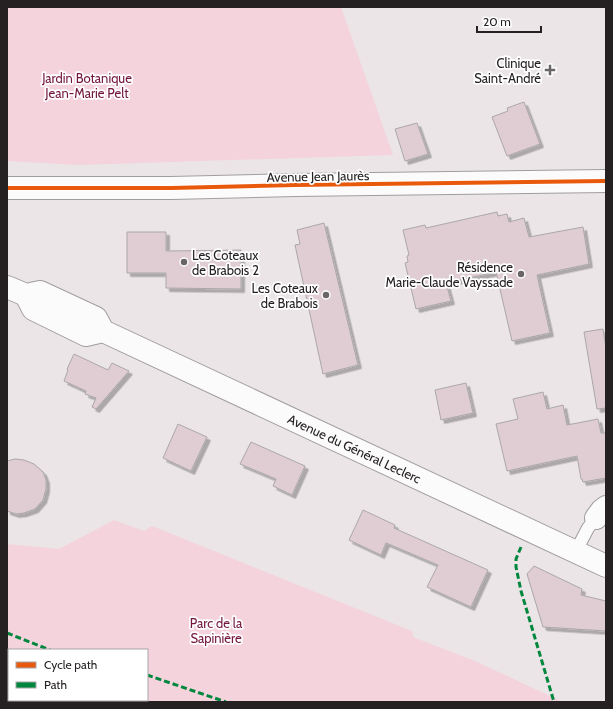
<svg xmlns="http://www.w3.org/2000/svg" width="613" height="709" font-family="Cabin,sans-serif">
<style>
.green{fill:#f4d3dd;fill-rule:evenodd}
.building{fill:#dfcdd3;stroke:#aba7a8;filter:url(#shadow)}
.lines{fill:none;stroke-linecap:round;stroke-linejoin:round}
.service-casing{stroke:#a19d9e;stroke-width:14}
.minor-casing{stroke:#a19d9e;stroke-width:24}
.tertiary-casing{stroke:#a19d9e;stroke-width:24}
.secondary-casing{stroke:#a19d9e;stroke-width:24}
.service{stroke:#fcfbfb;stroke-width:12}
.minor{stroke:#fcfbfb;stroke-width:22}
.tertiary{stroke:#fcfbfb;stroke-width:22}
.secondary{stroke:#fcfbfb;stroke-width:22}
.quiet{stroke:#00873e;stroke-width:3;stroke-dasharray:6 3;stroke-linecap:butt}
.cycleway-casing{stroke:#fff;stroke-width:6}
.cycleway{stroke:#e8590c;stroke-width:4}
.poi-dot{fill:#6a6667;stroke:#fff;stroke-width:1.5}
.labels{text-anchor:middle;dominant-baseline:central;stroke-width:3.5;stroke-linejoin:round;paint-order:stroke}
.poi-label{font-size:13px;fill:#252122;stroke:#fff;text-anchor:end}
.park-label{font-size:13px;fill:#74173f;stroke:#fff}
.street-label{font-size:13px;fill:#252122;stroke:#fff}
</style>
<defs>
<filter id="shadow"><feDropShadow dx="3.5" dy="3.5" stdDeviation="0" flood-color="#0004"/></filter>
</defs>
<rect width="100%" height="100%" fill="#ebe5e7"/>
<g class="green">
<path d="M7,7H341L393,155L78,165L7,161Z"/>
<path d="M114,520L144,531L152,526L412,631L413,637L475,661L563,702H7V544L59,549ZM9,650H147V700H9Z"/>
</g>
<g class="building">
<path d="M524,102L540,144L507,156L492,117L508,111L507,108Z"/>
<path d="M417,123L428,154L405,161L395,129Z"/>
<path d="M497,212L498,216L507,214L509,222L524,218L529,237L583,227L589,264L537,275L550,333L512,341L496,272L446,283L451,301L416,309L405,263L408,262L407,256L409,255L403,230L425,225L426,228Z"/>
<path d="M324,223L358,365L323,374L295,245L300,244L297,230Z"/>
<path d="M127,232H166V251L241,250V289L166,288V273H127Z"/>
<path d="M603,329L606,348V408L597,409L584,332Z"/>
<path d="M74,354L108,370L112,363L129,371L96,409L92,407L96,398L85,394L86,391L64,381L68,370L67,369Z"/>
<path d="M466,383L473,413L441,420L435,390Z"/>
<path d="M543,392L547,409L563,405L567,425L598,419L601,433H606V478L583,482L582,479H581L577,456L507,471L496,424L518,419L513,399Z"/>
<path d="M178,424L207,437L191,471L163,458Z"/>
<path d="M251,442L305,466L292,495L273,486L276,479L240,464Z"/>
<path d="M15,459L24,460L34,464L43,472L46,480V489L43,500L35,509L24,513L16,514L7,511V461Z"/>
<path d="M363,510L395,525L394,528L488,570L471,607L427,587L438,565L386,543L381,555L349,540Z"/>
<path d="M534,566L582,589L581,595L606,601V631L543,627L527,574Z"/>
</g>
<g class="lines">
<defs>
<path id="service" d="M576,551L588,528L596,518"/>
<path id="minor" d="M596,518L602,510L606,507"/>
<path id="tertiary" d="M7,188H171L295,185L606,181"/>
<g id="secondary">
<path id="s1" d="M7,287L26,295L40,292L96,318L103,331L606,566"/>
<path d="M26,295L33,309L86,335L103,331"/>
</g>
</defs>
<use href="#service" class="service-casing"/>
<use href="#minor" class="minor-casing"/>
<use href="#tertiary" class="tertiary-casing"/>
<use href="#secondary" class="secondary-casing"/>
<use href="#service" class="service"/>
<use href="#minor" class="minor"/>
<use href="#tertiary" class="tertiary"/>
<use href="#secondary" class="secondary"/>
<g class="quiet">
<path d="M521,547L516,559V567L521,591L554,702"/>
<path d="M7,633L50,650"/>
<path d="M147,675L226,702"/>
<path d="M70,700L72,702"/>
</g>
<defs>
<path id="cycleway" d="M7,188H171L295,185L606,181"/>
</defs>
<use href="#cycleway" class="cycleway-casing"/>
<use href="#cycleway" class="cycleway"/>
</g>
<g class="poi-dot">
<path d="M548 64h4v4h4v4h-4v4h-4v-4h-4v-4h4z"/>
<circle cx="184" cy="262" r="4"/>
<circle cx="521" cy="274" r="4"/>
<circle cx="326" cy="295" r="4"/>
</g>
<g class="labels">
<g class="poi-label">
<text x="541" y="63">Clinique<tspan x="541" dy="15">Saint-André</tspan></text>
<text x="192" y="255" text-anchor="start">Les Coteaux<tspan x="192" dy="15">de Brabois 2</tspan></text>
<text x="513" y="267">Résidence<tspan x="513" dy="15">Marie-Claude Vayssade</tspan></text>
<text x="318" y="288">Les Coteaux<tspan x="318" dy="15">de Brabois</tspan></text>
</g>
<g class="park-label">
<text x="87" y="78">Jardin Botanique<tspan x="87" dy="15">Jean-Marie Pelt</tspan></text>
<text x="216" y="623">Parc de la<tspan x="216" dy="15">Sapinière</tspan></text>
</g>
<g class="street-label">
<text transform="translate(318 176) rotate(-1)">Avenue Jean Jaurès</text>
<text stroke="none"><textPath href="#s1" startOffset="389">Avenue du Général Leclerc</textPath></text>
</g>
</g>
<rect width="613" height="709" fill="none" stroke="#252122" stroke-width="16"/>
<rect x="8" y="649" width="140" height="52" fill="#ffffff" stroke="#a8a6a7"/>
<rect x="16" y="662" width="20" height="6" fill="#e8590c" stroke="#a8a6a7"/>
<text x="44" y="669" font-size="12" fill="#252122">Cycle path</text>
<rect x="16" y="682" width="20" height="6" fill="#00873e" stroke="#a8a6a7"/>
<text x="44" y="689" font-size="12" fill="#252122">Path</text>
<path d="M477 26v6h64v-6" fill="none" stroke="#252122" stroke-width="2"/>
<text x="483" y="26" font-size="12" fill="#252122" stroke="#ffffff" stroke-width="3" paint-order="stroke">20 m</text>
</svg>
